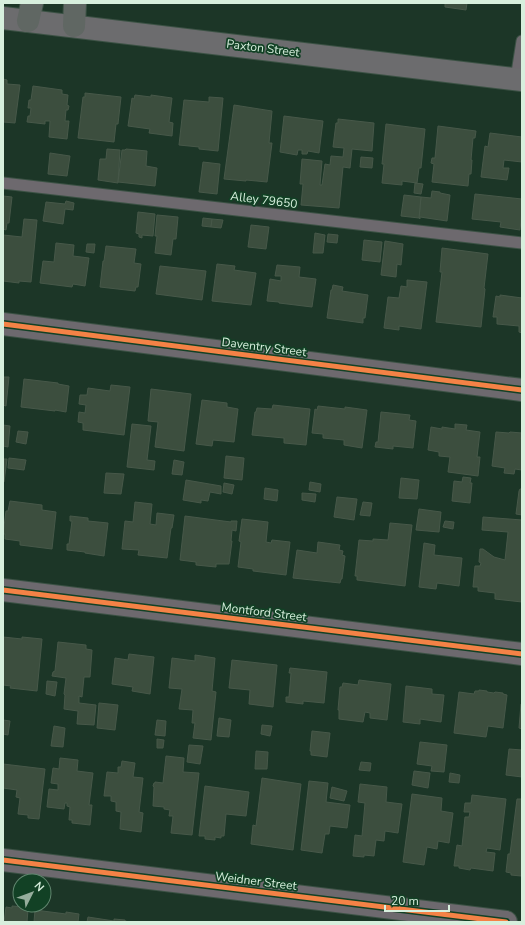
<svg xmlns="http://www.w3.org/2000/svg" width="525" height="925" font-family="'Nunito Sans',sans-serif">
<style>
.building{fill:#3c4e3e;stroke:#475849}
.lines{fill:none;stroke-linecap:round;stroke-linejoin:round}
.lane-casing{stroke:#3c5245;stroke-width:13}
.street-casing{stroke:#3c5245;stroke-width:24}
.secondary-casing{stroke:#3c5245;stroke-width:24}
.highway-casing{stroke:#3c5245;stroke-width:24}
.lane{stroke:#6d696e;stroke-width:11}
.street{stroke:#6d696e;stroke-width:22}
.secondary{stroke:#6c6c6e;stroke-width:22}
.highway{stroke:#606763;stroke-width:22}
.cycleway-casing{stroke:#124125;stroke-width:8}
.cycleway{stroke:#f48246;stroke-width:5}
.labels{text-anchor:middle;dominant-baseline:central;stroke-width:3.5;stroke-linejoin:round;paint-order:stroke}
.street-label{font-size:12px;fill:#d7efdd;stroke:#124125}
</style>
<rect width="100%" height="100%" fill="#1c3627"/>
<g class="building">
<path d="M445,3H467L466,10L445,7Z"/>
<path d="M3,79L7,80V84L20,85L15,123L3,122Z"/>
<path d="M33,86L62,90V94L68,95L67,105L69,106L68,110H66L65,121H69L67,139L49,137L50,121H45V124L27,122L28,116H30L31,108H28L29,100H31Z"/>
<path d="M85,93L121,97L118,124H116L114,142L78,138L83,97H85Z"/>
<path d="M135,95L151,97V95L172,98L169,122L173,123L172,136L149,133L150,129L128,126L132,98L134,99Z"/>
<path d="M209,97L223,98L218,151L199,149V147L179,145L184,100L209,102Z"/>
<path d="M234,105L272,111L269,143H272L267,182L246,180V181L224,179Z"/>
<path d="M284,116L323,121L319,153L308,151L307,154H302V150H298L297,155L280,152Z"/>
<path d="M338,119L374,123L372,151L352,149L350,168L343,167L339,208L301,205L303,184H300L302,159L322,161L320,185H322L325,164L330,165L331,156L343,157L344,148L333,147L336,123H338Z"/>
<path d="M386,124L425,129L421,168H419L417,183L402,181V185L382,183L384,164H382Z"/>
<path d="M438,126L476,131L475,138H473L471,160H472L471,174H469L468,186L432,182L434,164L431,163L432,158H435Z"/>
<path d="M490,133L522,137V162L504,160L503,168H509L507,180L481,177L485,146L488,147Z"/>
<path d="M107,149L120,150L118,183L98,180L100,159H106Z"/>
<path d="M126,149L147,151L146,166L157,168L155,186L118,182L122,150H125Z"/>
<path d="M50,153L70,156L67,176L48,174Z"/>
<path d="M361,157L373,158L372,168L360,167Z"/>
<path d="M203,162L220,164L217,194L199,192Z"/>
<path d="M415,183L423,184L421,194L414,193Z"/>
<path d="M432,191L440,192V193L450,195L447,221L420,217V219L419,218L421,197L431,198Z"/>
<path d="M475,194L522,199V210L520,230L500,227L501,222L472,219Z"/>
<path d="M404,195L421,197L419,218L401,216Z"/>
<path d="M3,196L12,197L9,223H7L6,230L3,229Z"/>
<path d="M66,201L74,203L73,210L65,209L63,224L43,221L46,202L65,204Z"/>
<path d="M138,212L155,214L153,236L142,235V238L139,237V234L136,233Z"/>
<path d="M157,215L178,217L176,239H173L171,255L155,253L157,236H155Z"/>
<path d="M203,218L212,219L211,227L202,226Z"/>
<path d="M24,219L37,220L31,282L19,281V283L3,281V235L22,237Z"/>
<path d="M212,219L223,220L221,228L211,227Z"/>
<path d="M251,225L269,227L266,249L248,247Z"/>
<path d="M315,233L325,235L323,253H313Z"/>
<path d="M328,234L338,235L337,243L327,242Z"/>
<path d="M364,240L382,242L380,262L362,260Z"/>
<path d="M385,241L403,244L401,265L397,264L396,277L381,275Z"/>
<path d="M56,243L74,245L73,256L89,258L85,286L73,284L72,287L40,283L43,261L54,262Z"/>
<path d="M87,244H95L94,253L86,252Z"/>
<path d="M106,246L136,249L134,263L141,264L138,287H136L135,291L100,287L103,261H104Z"/>
<path d="M442,248L488,254L484,288L485,289L481,327L436,322L442,272H440Z"/>
<path d="M217,264L235,266L234,270L256,273L251,305L212,301Z"/>
<path d="M277,265L300,267L299,277L316,279L312,307L279,303V302L267,301L270,279L281,281V276H275Z"/>
<path d="M160,266L206,271L202,300L156,294Z"/>
<path d="M407,280L427,282L421,329L399,326V330L384,328L388,297L399,298L401,286L407,287Z"/>
<path d="M333,285L343,287L342,291L368,295L365,318H363V323L327,318L331,290H332Z"/>
<path d="M500,295L522,298V333L519,332V326L497,324V317H493L496,296L500,297Z"/>
<path d="M3,377H9L6,406L3,405Z"/>
<path d="M24,379L58,383V384L69,386L66,412L55,410V411L21,407Z"/>
<path d="M111,385L130,387L124,435L83,430V423L78,422L79,412L85,413L86,405L79,404L80,395H87L88,388L110,391Z"/>
<path d="M151,389L191,394L184,451L155,447L158,422L148,421Z"/>
<path d="M202,400L227,403V407L238,409L234,442L213,440L212,446L196,444Z"/>
<path d="M273,405L310,409L306,445L284,443V438L252,435L255,412H256L257,408L272,409Z"/>
<path d="M318,406L345,409V407L367,410L362,448L344,445V440L323,438V434L312,433L315,409L317,410Z"/>
<path d="M381,412L410,415L409,420L416,421L413,448L393,446V449L375,447L376,442H378Z"/>
<path d="M132,424L151,426L147,460L155,461L154,470L127,467Z"/>
<path d="M455,424L467,425L466,430L480,432L477,457H480L478,476L448,472L450,457L439,456V452L428,450L431,427L442,429V427L455,429Z"/>
<path d="M3,425L10,426L8,447L3,446Z"/>
<path d="M18,431L28,432L26,444L16,442Z"/>
<path d="M496,432L509,433L510,432L522,433L521,439H522V470L515,469L514,474L504,473L505,468L492,466Z"/>
<path d="M226,456L244,458L242,480L224,478Z"/>
<path d="M9,458L26,460L24,470L8,468Z"/>
<path d="M3,459H7L4,482H3Z"/>
<path d="M174,460L184,462L182,475L172,474Z"/>
<path d="M106,473L124,474L121,494L104,493Z"/>
<path d="M463,477L471,478L470,483H472L470,503L452,501L454,481L462,482Z"/>
<path d="M401,478L419,480L417,499L399,498Z"/>
<path d="M186,480L221,486V494L210,492L208,501L201,500V503L183,500Z"/>
<path d="M310,482L321,484L320,492L309,490Z"/>
<path d="M224,483L234,485L232,494L223,492Z"/>
<path d="M265,488L278,490L277,501L264,499Z"/>
<path d="M520,489H522V515L516,514L519,491Z"/>
<path d="M302,493L316,494L315,502L302,500Z"/>
<path d="M337,497L357,499L354,520L334,517Z"/>
<path d="M10,501L42,505V510L56,512L52,549L20,545V541L5,539V534H3L6,511H8Z"/>
<path d="M135,502L152,504L150,524L156,525L157,513L174,515L172,528H171L167,558L138,555L139,550L122,549L125,521L133,522Z"/>
<path d="M363,502L372,503L370,516L360,515Z"/>
<path d="M419,509L441,512L439,532L416,530Z"/>
<path d="M70,516L88,518V521L108,523L104,556L85,553V552L67,550V544H69L72,521H70Z"/>
<path d="M185,516L231,522V521H237L236,531L232,530L231,541H232L229,564H216V567L196,565V562L180,560Z"/>
<path d="M483,517L522,520V602L495,599V593L478,591V587H473L475,566H480L481,563L479,562L480,549H483L494,557L505,560L508,532L482,530Z"/>
<path d="M242,519L268,522L266,542L271,543L272,540L290,542L286,575L253,571V569L238,567L241,542L239,541Z"/>
<path d="M445,521L454,522L453,529L443,527Z"/>
<path d="M390,523L412,525L405,586L357,580V576H355L359,540L373,541V539L388,540Z"/>
<path d="M318,542L340,545L339,550L343,551L342,555L345,556L342,579H341L340,583L293,578L297,550L317,553Z"/>
<path d="M424,543L435,545L434,555L462,558L459,586L437,583L436,589L419,587Z"/>
<path d="M3,637L22,639V637L42,639L37,691L10,688L11,686L3,685Z"/>
<path d="M58,642L86,645V649L92,650L90,677H84L82,697L79,696V703L96,705L94,725L77,724L78,711L64,709L65,695L64,694L66,678L52,676L53,672L55,671Z"/>
<path d="M129,654L154,657L150,694L132,691L133,687L112,684L115,658L128,660Z"/>
<path d="M195,655L215,658L212,691L216,692L211,740L193,738L195,723H192L193,710L179,709L182,689L169,688L172,658L195,661Z"/>
<path d="M232,660L277,665L273,707L249,704L250,690L229,688Z"/>
<path d="M290,668L327,672L324,703L303,701V704L286,702V697H289L291,673H289Z"/>
<path d="M359,680L391,684L387,720L370,718V713L365,712L363,722L339,719V710H338L340,687H342L343,683L358,685Z"/>
<path d="M47,681L57,682L55,696L46,694Z"/>
<path d="M406,686L432,689V694L444,695L441,722L420,719V724L403,722Z"/>
<path d="M479,690L487,691V692L494,693L495,692L503,693V694L507,695L503,728L488,726L486,737L454,733L459,692L474,694L475,691H479Z"/>
<path d="M99,703L118,705L115,730L97,728Z"/>
<path d="M521,704H522V729L519,728Z"/>
<path d="M219,718L231,720L229,737L217,736Z"/>
<path d="M3,720L10,721L8,735L3,734Z"/>
<path d="M157,720L166,721L165,736L155,735Z"/>
<path d="M262,725L272,726L270,736L261,734Z"/>
<path d="M54,726L65,728L63,747L51,746Z"/>
<path d="M312,731L330,733L327,757L311,755V751H310Z"/>
<path d="M157,739L164,740L163,748H157Z"/>
<path d="M420,742L447,745L444,772L431,771L432,766L417,764Z"/>
<path d="M189,745L203,746L200,764L187,762Z"/>
<path d="M509,749L522,750V777L506,775Z"/>
<path d="M256,751L268,752L267,769H255Z"/>
<path d="M166,756L184,758L183,772L199,773L192,835L171,833L173,816H169L170,810L164,809V807L153,806L154,787L153,786L154,783H155V782L163,783Z"/>
<path d="M60,758L78,760L77,771L93,773L89,805H92L90,825L72,823V820H69L70,807L67,806V803H65L64,809L47,807L49,789L58,790V784L51,783L53,768L59,769Z"/>
<path d="M122,761L135,763L133,777L143,778L139,812L143,813L141,832L120,829L121,812L116,811V802L111,801V796H104L107,772L118,773V767H121Z"/>
<path d="M361,762L371,763L370,771L359,770Z"/>
<path d="M3,764L45,769L39,819L28,818V815L18,814L20,798L16,797L17,790L3,788Z"/>
<path d="M414,771L430,773L428,788L412,785Z"/>
<path d="M450,773L460,775L459,783L449,782Z"/>
<path d="M262,778L301,784L293,850L251,844L253,825L256,826Z"/>
<path d="M309,781L328,783L326,802L350,805L347,828L330,826L329,834H325L322,853L301,850Z"/>
<path d="M360,784L387,787L386,802L402,804L398,833L385,831L384,841L376,840L374,856L364,855V857L353,856L355,835L362,836L365,803L358,802Z"/>
<path d="M205,786L249,792L246,816L226,814L224,836H221V838L215,837V840L205,839V836H199Z"/>
<path d="M332,787L347,791L344,801L330,798Z"/>
<path d="M412,794L442,798L441,811L453,813L449,843L438,841L437,849L427,847L424,865L403,862Z"/>
<path d="M472,795L506,799L500,850L487,848L486,852L495,853L493,871L471,868L470,870L459,868V866H454L457,845L462,846L465,817H469L470,812H464L465,803H471Z"/>
<path d="M517,799H522V874L521,876L511,875V873L506,872L508,854H510Z"/>
<path d="M12,906L24,907L23,909L28,910L27,922H4L6,907L12,908Z"/>
<path d="M35,910L66,914V912L79,914L78,922H34Z"/>
<path d="M88,917L114,921V919L125,920V921L129,922H87Z"/>
</g>
<g class="lines">
<defs>
<g id="lane">
<path d="M516,79L522,41"/>
<path d="M3,183L522,243"/>
</g>
<g id="street">
<path d="M3,324L522,390"/>
<path d="M3,590L522,654"/>
<path d="M3,860L506,922"/>
</g>
<path id="secondary" d="M3,18L522,80"/>
<g id="highway">
<path d="M28,21L32,3"/>
<path d="M74,26L75,3"/>
</g>
</defs>
<use href="#lane" class="lane-casing"/>
<use href="#street" class="street-casing"/>
<use href="#secondary" class="secondary-casing"/>
<use href="#highway" class="highway-casing"/>
<use href="#lane" class="lane"/>
<use href="#street" class="street"/>
<use href="#secondary" class="secondary"/>
<use href="#highway" class="highway"/>
<defs>
<g id="cycleway">
<path d="M3,324L522,390"/>
<path d="M3,590L522,654"/>
<path d="M3,860L506,922"/>
</g>
</defs>
<use href="#cycleway" class="cycleway-casing"/>
<use href="#cycleway" class="cycleway"/>
</g>
<g class="labels">
<g class="street-label">
<text transform="translate(263 48) rotate(7)">Paxton Street</text>
<text transform="translate(264 200) rotate(7)">Alley 79650</text>
<text transform="translate(264 347) rotate(7)">Daventry Street</text>
<text transform="translate(264 612) rotate(7)">Montford Street</text>
<text transform="translate(256 881) rotate(7)">Weidner Street</text>
</g>
</g>
<rect width="525" height="925" fill="none" stroke="#d7efdd" stroke-width="8"/>
<g transform="translate(32 893) rotate(48)"><circle r="19" fill="#124125" stroke="#61876f"/>
<path d="M0-3L7 15L0 10L-7 15Z" fill="#96ae9d"/>
<text y="-6" font-size="11" font-weight="bold" text-anchor="middle" fill="#d7efdd">N</text>
</g>
<path d="M385 905v6h64v-6" fill="none" stroke="#d7efdd" stroke-width="2"/>
<text x="391" y="905" font-size="12" fill="#d7efdd" stroke="#124125" stroke-width="3" paint-order="stroke">20 m</text>
</svg>
